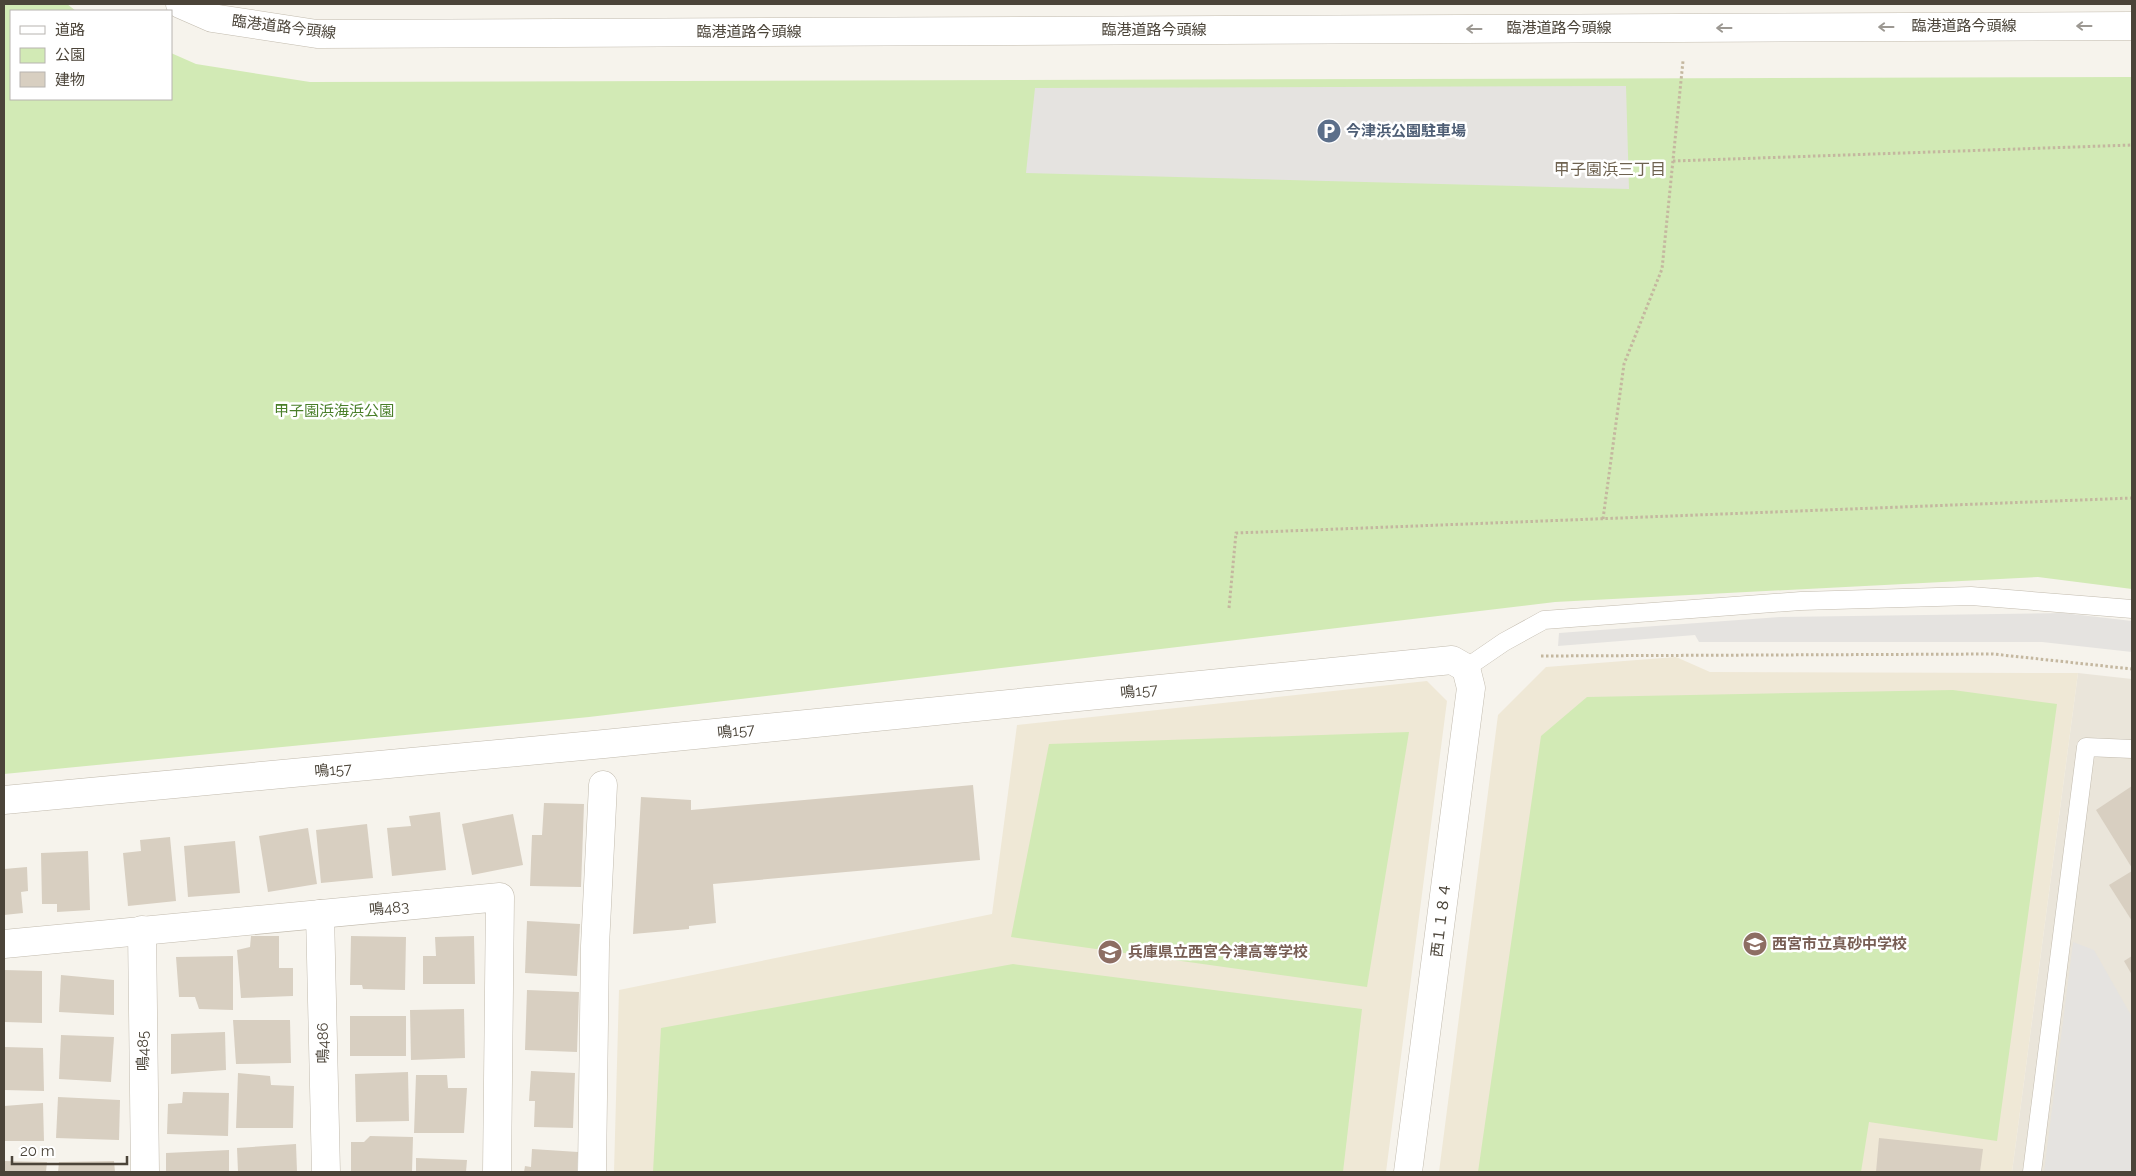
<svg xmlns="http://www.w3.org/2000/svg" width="2136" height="1176" font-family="Raleway,'Noto Sans JP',sans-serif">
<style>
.residential{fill:#eae5da}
.education{fill:#efe8d6}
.green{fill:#d2eab5}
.parking{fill:#e5e3e0}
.building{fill:#d8cfc1}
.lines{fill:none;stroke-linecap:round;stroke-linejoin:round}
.service-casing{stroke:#c2bbae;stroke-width:19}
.minor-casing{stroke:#c2bbae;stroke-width:29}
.tertiary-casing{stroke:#c2bbae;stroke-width:29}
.path{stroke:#c4b79f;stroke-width:3;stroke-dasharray:2.5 2.5;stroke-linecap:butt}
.service{stroke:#fff;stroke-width:18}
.minor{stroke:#fff;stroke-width:28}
.tertiary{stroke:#fff;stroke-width:28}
.oneway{stroke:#9c9892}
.labels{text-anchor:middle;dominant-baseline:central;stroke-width:5;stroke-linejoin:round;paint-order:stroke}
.street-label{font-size:15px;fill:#4b4439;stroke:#fff}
.service-label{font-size:15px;font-weight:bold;fill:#4e5e75;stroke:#fff;text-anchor:start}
.park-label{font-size:15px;fill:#4a7f2a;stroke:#fff}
.education-label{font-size:15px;font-weight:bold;fill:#785e54;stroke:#fff;text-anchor:start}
.neighbourhood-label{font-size:16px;fill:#6e6250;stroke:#fff}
</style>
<rect width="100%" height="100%" fill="#f6f3ec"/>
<path class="residential" d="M2078,673L2132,679V1172H2012Z"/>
<g class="education">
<path d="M1676,657L1710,672L2078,673L2012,1172H1439L1498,715L1546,667Z"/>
<path d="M1427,681L1447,701L1386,1172H614L619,990L992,914L1017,725Z"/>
</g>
<g class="green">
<path d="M4,4H67L76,11H11V99H171V53L196,64L310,82L2132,77V589L2038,577L1555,602L589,717L4,774Z"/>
<path d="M1953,690L2057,704L1997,1141L1869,1122L1861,1172H1478L1541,736L1587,697Z"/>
<path d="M1409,732L1367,987L1011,937L1049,744Z"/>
<path d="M1013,964L1362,1009L1343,1172H653L661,1028Z"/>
</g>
<g class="parking">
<path d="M1626,86L1629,189L1026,173L1035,88Z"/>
<path d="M2063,613L2132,621V652L2042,642H1699L1695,635L1558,646L1559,633L1780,617Z"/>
<path d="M2073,942L2094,950L2132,1017V1172H2044Z"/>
</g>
<g class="building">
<path d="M973,785L980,860L713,884L716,923L689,926V929L633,934L641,797L691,800V810Z"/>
<path d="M2132,786V868L2096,810Z"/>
<path d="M544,803L584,804L581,887L530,886L532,835H542Z"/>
<path d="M440,812L446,870L392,876L387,828L411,826L409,816Z"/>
<path d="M513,814L523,865L472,875L462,824Z"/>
<path d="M367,824L373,878L321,883L316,830Z"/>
<path d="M308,828L317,884L268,892L259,836Z"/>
<path d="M170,837L176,901L128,906L123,853L141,851L140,840Z"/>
<path d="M235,841L240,893L188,897L184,846Z"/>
<path d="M88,851L90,910L57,912V904H42L41,853Z"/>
<path d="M27,867L28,891L21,892L23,913L4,915V869Z"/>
<path d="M2132,871V921L2109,885Z"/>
<path d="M527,921L580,924L577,976L525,973Z"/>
<path d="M251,936H279V968H293V996L241,998L237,950L250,947Z"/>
<path d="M351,936L406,937L405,990L363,989L362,985H350Z"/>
<path d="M474,936L475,984H423V956H436L435,937Z"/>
<path d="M233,956V1010L199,1009L195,997H179L176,957Z"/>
<path d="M2132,956V975L2124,961Z"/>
<path d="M4,970L42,971V1023L4,1022Z"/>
<path d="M61,975L114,980V1015L59,1012Z"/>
<path d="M527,990L579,992L577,1052L525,1050Z"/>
<path d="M464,1009L465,1058L411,1060L410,1010Z"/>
<rect x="350" y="1016" width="56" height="40"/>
<path d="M233,1020H290L291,1063L236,1064Z"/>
<path d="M225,1032L226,1070L171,1074V1034Z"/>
<path d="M61,1035L114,1037L111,1082L59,1079Z"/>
<path d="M4,1047L43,1048L44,1091L4,1090Z"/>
<path d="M531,1071L575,1073L573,1128L534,1127L535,1101H529Z"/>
<path d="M408,1072L409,1121L356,1122L355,1074Z"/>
<path d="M238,1073L270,1076L271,1085L294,1086L293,1128H236Z"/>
<path d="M416,1075H447L448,1088H467L464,1133H414Z"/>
<path d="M183,1092L229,1093L228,1136L167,1134L168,1104L182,1103Z"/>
<path d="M58,1097L120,1100L119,1140L56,1138Z"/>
<path d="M43,1103L44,1141H4V1106Z"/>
<path d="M370,1136L413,1137L412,1172H351V1142H364Z"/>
<path d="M1879,1138L1983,1149L1980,1172H1876Z"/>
<path d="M296,1144L297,1172H238L237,1148Z"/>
<path d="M532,1149L578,1152L577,1172H524L525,1166L531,1167Z"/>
<path d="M229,1150V1172H166V1153Z"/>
<path d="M416,1158L467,1160L466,1172H416Z"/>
<path d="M4,1161L47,1162L46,1172H4Z"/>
<path d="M114,1161L115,1172H58L59,1162Z"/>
</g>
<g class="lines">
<defs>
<g id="service">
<path d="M1466,668L1504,642L1544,620L1801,601L1971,596L2132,609"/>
<path d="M2032,1172L2086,747L2132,749"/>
</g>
<g id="minor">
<path d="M320,914L326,1172"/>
<path d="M142,930L145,1172"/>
<path d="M4,944L500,897L497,1172"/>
<path d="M592,1172L595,946L603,785"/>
</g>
<g id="tertiary">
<path d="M180,4L212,18L317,34L2132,26"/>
<path d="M4,800L604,744L1452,660L1466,668L1471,688L1408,1172"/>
</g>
</defs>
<use href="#service" class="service-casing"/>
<use href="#minor" class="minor-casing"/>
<use href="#tertiary" class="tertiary-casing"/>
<g class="path">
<path d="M1673,161L2132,145"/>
<path d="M1603,519L1624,364L1662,269L1683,61"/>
<path d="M1229,608L1236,533L2132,498"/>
<path d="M1541,656L1993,654L2132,669"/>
</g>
<use href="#service" class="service"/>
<use href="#minor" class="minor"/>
<use href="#tertiary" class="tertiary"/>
</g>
<defs><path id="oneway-shaft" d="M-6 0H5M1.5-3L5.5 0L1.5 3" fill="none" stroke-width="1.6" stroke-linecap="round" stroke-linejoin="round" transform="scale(1.25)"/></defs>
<g class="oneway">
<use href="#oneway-shaft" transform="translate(2084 26) rotate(180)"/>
<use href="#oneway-shaft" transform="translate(1886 27) rotate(180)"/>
<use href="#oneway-shaft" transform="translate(1724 28) rotate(180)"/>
<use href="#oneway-shaft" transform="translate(1474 29) rotate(180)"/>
</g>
<defs>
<symbol id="parking-disc" viewBox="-11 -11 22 22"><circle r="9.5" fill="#5c6f8a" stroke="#fff"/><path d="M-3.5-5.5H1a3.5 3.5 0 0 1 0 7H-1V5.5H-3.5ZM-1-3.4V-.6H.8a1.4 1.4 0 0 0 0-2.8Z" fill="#fff"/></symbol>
<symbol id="school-disc" viewBox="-11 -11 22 22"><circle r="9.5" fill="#8d6e63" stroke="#fff"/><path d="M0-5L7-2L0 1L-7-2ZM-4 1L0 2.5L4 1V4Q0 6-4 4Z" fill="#fff"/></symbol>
</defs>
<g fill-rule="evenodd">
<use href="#parking-disc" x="1315" y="117" width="28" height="28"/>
<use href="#school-disc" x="1741" y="930" width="28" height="28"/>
<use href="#school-disc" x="1096" y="938" width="28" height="28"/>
</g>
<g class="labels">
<g class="street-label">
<text x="1964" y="26">臨港道路今頭線</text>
<text transform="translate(284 27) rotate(7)">臨港道路今頭線</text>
<text x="1559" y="28">臨港道路今頭線</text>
<text x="1154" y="30">臨港道路今頭線</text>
<text x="749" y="32">臨港道路今頭線</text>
<text transform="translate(1139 691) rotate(-6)">鳴157</text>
<text transform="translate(736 731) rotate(-6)">鳴157</text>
<text transform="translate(333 770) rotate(-5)">鳴157</text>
<text transform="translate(389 908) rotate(-5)">鳴483</text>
<text transform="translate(1441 920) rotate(-83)">西１１８４</text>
<text transform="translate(323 1043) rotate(-91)">鳴486</text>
<text transform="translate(143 1051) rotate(-91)">鳴485</text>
</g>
<g class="service-label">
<text x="1346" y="131">今津浜公園駐車場</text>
</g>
<g class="park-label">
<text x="334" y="411">甲子園浜海浜公園</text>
</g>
<g class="education-label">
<text x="1772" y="944">西宮市立真砂中学校</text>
<text x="1128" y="952">兵庫県立西宮今津高等学校</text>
</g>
<g class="neighbourhood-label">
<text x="1610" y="169">甲子園浜三丁目</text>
</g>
</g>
<rect width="2136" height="1176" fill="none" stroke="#4b4439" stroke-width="10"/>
<rect x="10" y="10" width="162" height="90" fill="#ffffff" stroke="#b7b4b0"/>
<rect x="20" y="26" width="25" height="8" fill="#ffffff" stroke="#b7b4b0"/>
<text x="55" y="35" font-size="15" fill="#4b4439">道路</text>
<rect x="20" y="48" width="25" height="15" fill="#d2eab5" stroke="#b7b4b0"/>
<text x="55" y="60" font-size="15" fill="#4b4439">公園</text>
<rect x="20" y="72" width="25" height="15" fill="#d8cfc1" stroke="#b7b4b0"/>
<text x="55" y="85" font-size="15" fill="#4b4439">建物</text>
<path d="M12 1156v8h115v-8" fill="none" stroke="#4b4439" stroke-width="2.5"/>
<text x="20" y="1156" font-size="15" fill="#4b4439" stroke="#ffffff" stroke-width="4" paint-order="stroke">20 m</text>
</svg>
